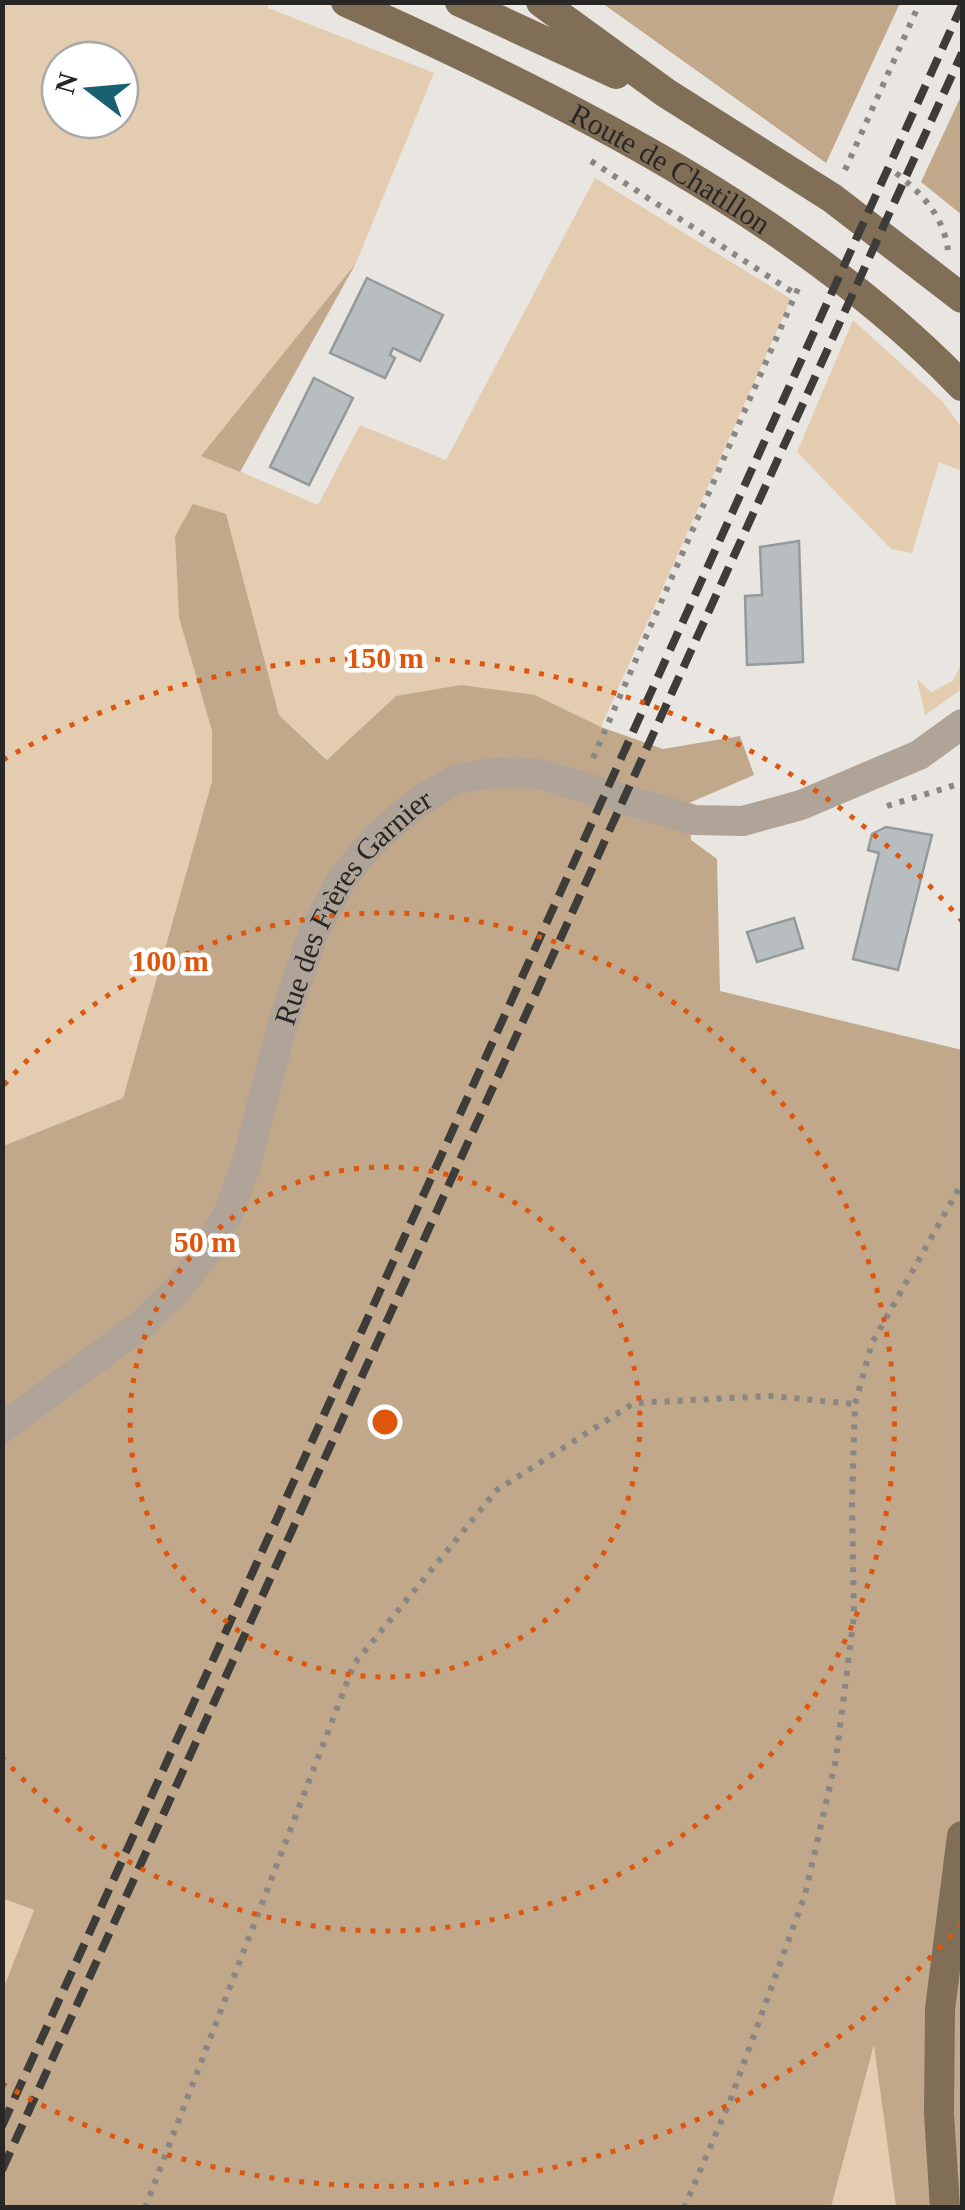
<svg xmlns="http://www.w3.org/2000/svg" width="965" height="2210" font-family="Georgia,serif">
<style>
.green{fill:#e4ccb0;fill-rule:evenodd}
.forest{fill:#c1a88b}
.building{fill:#b8bec0;stroke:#949a9c;stroke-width:2.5}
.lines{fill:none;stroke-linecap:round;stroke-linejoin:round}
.path{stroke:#898683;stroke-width:6;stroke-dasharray:5 8;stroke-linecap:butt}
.minor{stroke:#afa497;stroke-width:30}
.major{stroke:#816e57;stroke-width:30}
.rail{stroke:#3d3c39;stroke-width:8;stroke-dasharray:20 10;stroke-linecap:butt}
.ring{fill:none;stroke:#de560d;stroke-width:5;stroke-dasharray:5 10}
.labels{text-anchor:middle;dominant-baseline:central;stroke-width:9;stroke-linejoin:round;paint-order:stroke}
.street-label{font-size:30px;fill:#282725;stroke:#fff}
.centre{fill:#de560d;stroke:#fff;stroke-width:5}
.ring-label{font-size:30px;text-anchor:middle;font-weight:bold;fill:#de560d;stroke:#fff;stroke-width:9;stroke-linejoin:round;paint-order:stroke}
</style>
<rect width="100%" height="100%" fill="#e9e5e0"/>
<g class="green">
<path d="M3,3H268V8L434,73L356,263L202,455L318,505L360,425L446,460L595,178L791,299L601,727L535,695L396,696L328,760L279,715L226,514L175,536L179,618L212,731V781L123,1098L3,1146ZM60,60H120V120H60Z"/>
<path d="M853,320L942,401L962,428V471L939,462L912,553L891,549L797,452Z"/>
<path d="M962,662V689L925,715L917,679L931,692L953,681Z"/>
<path d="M3,1898L34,1910L3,1992Z"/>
<path d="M875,2042L896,2207H831Z"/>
</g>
<g class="forest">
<path d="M602,3H900L826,163Z"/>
<path d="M962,94V215L921,182Z"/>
<path d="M356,263L240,472L201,456Z"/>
<path d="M193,504L226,514L279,715L327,760L396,696L461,685L535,695L601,727L663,749L740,736L754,775L689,803L691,840L717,859L720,991L962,1050V2207H896L874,2045L831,2207H3L2,1992L34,1910L2,1898L3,1146L123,1098L212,781V731L179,618L175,536Z"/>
</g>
<g class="building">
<path d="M367,278L443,315L420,361L393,348L390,355L395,358L385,378L330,353Z"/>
<path d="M314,378L353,398L309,485L270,467Z"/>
<path d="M799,541L803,662L747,665L745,596L762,595L760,547Z"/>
<path d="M886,827L932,835L898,970L853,959L879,853L868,850L872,834Z"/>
<path d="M794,918L803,948L757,962L747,932Z"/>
</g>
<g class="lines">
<g class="path">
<path d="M591,161L797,295"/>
<path d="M845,170L920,2"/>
<path d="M896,173C922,194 943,215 948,250"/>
<path d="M593,758L800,284"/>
<path d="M887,806L962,783"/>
<path d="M145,2208L354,1664L497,1490L634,1403L770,1396L855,1404"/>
<path d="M684,2208L730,2101L805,1895L836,1759L854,1616L852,1503L855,1404L872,1343L962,1183"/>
</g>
<path class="minor" id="s1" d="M2,1428L141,1325L180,1286L206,1252L228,1214L246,1165L282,1026L313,934L342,879L371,843L415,804L456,779L499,772L539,774L694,820L743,821L801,805L919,755L962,724"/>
<g class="major">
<path id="s2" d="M346,2C559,97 799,217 962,386"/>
<path d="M460,2L616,74"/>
<path d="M541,2L666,93L832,198L962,298"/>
<path d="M945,2208L939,2113L940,2009L962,1836"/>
</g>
<g class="rail">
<path d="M2,2126L962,5"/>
<path d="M2,2170L962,53"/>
</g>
</g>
<g class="ring">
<circle cx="385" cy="1422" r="255"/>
<path d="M4 1085A509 509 0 1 1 4 1759"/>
<path d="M962 1923A764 764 0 0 1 3 2084M3 760A764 764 0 0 1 962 921"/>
</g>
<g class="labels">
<g class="street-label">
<text stroke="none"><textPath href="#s2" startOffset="365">Route de Chatillon</textPath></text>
<text stroke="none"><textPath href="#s1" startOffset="652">Rue des Frères Garnier</textPath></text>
</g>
</g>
<circle cx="385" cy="1422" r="15" class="centre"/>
<g class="ring-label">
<text x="385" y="668">150 m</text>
<text x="170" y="971">100 m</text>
<text x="205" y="1252">50 m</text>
</g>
<rect width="965" height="2210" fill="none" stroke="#282725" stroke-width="10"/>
<g transform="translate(90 90) rotate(286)"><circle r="48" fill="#ffffff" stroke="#a9a9a8" stroke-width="2.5"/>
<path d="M0-8L18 38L0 25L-18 38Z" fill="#196171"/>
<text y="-15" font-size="28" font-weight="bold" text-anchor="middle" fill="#282725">N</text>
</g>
</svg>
